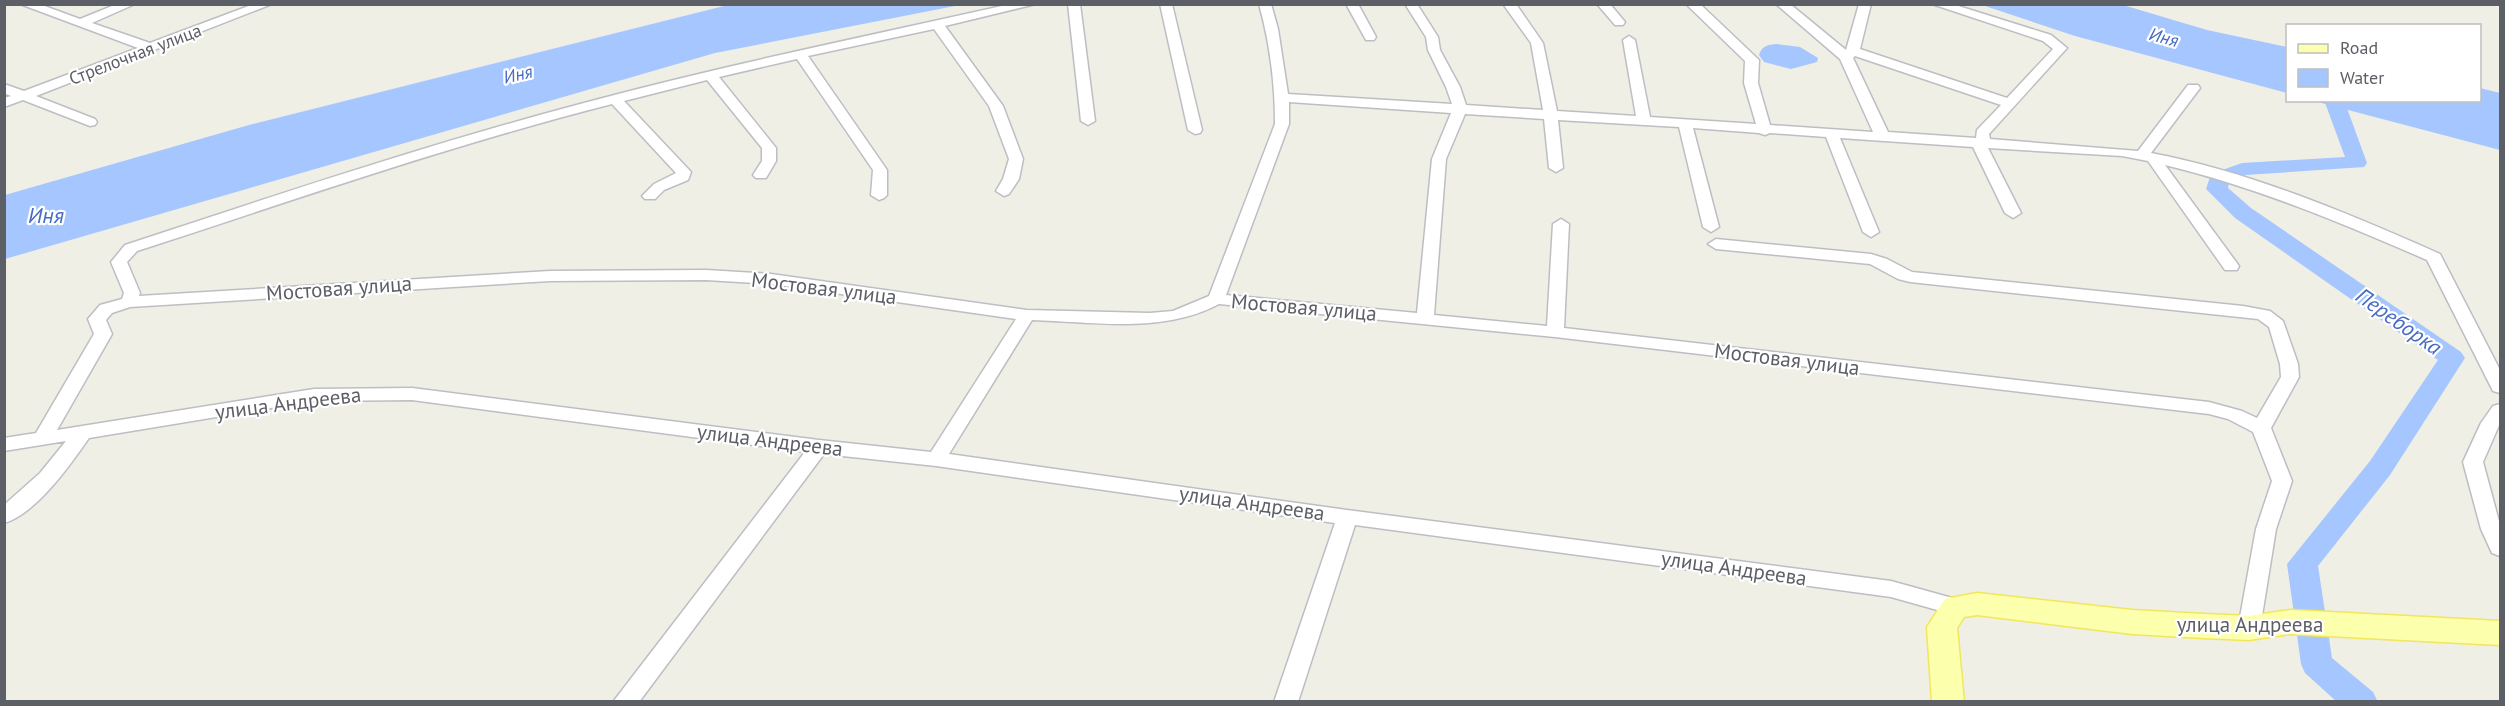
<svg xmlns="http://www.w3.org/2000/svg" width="2505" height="706" font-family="'PT Sans',sans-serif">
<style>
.water{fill:#a6c6ff}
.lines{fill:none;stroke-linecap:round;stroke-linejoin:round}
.river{fill:#a6c6ff;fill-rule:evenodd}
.minor-casing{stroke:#bdbec4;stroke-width:3}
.major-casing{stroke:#f2e65c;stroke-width:3}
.minor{fill:#fff;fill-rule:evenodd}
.major{fill:#fcffab;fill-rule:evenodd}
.labels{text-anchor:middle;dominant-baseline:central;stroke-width:4.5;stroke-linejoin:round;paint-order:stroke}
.far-water-label{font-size:18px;font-style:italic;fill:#476ac4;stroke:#fff}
.far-street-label{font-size:18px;fill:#5d5f66;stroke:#fff}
.street-label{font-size:21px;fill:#5d5f66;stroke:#fff}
.water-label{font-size:22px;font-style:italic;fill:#476ac4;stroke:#fff}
</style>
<rect width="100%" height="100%" fill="#efefe5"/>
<g class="water">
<path d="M728,5H960L715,53L5,259V195L249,125Z"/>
<path d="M1982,5H2123L2207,30L2287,47V93L2075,36Z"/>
<path d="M1777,44L1800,47L1818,58L1817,62L1791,69L1764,62L1759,55C1762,45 1768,45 1777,44Z"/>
<path d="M2480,88L2500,93V150L2314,101L2480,100Z"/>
</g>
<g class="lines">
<path class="river" d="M2324,100H2344L2367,163L2364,167L2246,175L2229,182L2228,188L2251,208L2461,352L2465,358L2390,475L2318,566L2332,658L2373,692L2378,702H2337L2305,673L2301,664L2287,564L2370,461L2438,360L2235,218L2206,189L2211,174L2242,163L2345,157Z"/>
<defs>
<g id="minor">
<path d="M20,4H39L80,19L117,4H135L92,23L150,43L254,4H272L36,96L95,119L97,122L95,125L90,126L23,100L4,107V98L11,96L4,93V84L24,91L138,48Z"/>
<path d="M1011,4H1036L945,26L1003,106L1023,159L1019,179L1009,194L1004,196L996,191L1003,179L1009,159L989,106L934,29L808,56L887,170V195L884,198L879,200L871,195L873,170L797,59L719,77L776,148V161L766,178H756L753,175L762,161V148L707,80L624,101L691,172L688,180L664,190L655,199H645L642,196L654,184L676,173L612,104C451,145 294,200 137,251L127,262L140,293L139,296L550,271L706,270L771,274L1027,310L1150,313L1173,311L1209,296L1275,124C1275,84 1270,43 1259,4H1271L1278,29L1288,94L1452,104L1446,87L1428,50L1426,37L1405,4H1417L1438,37L1440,50L1460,87L1466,105L1543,110L1531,43L1503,4H1516L1543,43L1557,111L1636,116L1623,40L1629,36L1635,40L1650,117L1756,124L1744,83L1745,61L1686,4H1700L1759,60L1758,83L1770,125L1873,132L1840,59L1776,4H1790L1846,50L1859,4H1871L1860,49L2007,98L2053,49L2043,41L1932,4H1952L2051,35L2067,48L1989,134L1990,139L2138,151L2188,85H2198L2200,88L2151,153C2251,172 2347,213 2440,254L2500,370V393L2493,391L2491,387L2427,260C2342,223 2256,187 2165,165L2239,266L2237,270H2225L2148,161L2122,156L1988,148L2021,213L2013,218L2005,213L1973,147L1840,138L1879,232L1871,237L1863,232L1826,137L1770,133L1765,135L1759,133L1693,128L1719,227L1711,232L1703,227L1679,127L1558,120L1563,168L1556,172L1549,168L1544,119L1465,114L1446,159L1434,315L1547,326L1553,224L1561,219L1569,224L1564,328L2209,402L2242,411L2257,418L2281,377L2280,364L2269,327L2258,319L1910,282L1898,279L1870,264L1716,249L1708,244L1716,239L1871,254L1887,259L1912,272L2243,306L2270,311L2283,321L2298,364L2299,377L2271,428L2292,481L2276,529L2260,628L2257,634L2249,637L2241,634L2238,628L2256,529L2272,481L2253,432L2228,419L2209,414L1555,337L1219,304C1163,334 1094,322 1032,320L949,454L1347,510L1891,581L1963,601L1966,607L1963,613L1955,615L1891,597L1355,525L1298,702H1274L1335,523L936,466L824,454L639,702H613L805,452L412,400L314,401L89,438C71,464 36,514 4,523V505L40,473L66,441L4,451V438L36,433L94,334L88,319L100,305L122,299L124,293L111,262L125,245C277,195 429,144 584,103C725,65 868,36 1011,4ZM1855,56L2001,105L1977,130L1976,138L1888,132L1853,58ZM1289,102L1451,113L1432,159L1417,313L1226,295L1289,124ZM706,280L771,284L1016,319L931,452L819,440L412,388L314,389L57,430L112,334L106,320L112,313L130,307L550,281Z"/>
<path d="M1068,4H1080L1095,121L1088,125L1081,121Z"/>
<path d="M1160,4H1172L1202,130L1200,133L1195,134L1188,130Z"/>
<path d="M1346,4H1358L1376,37L1374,40H1366Z"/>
<path d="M1597,4H1610L1625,22L1623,25H1615Z"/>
<path d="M2500,404V423L2483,462L2500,525V556L2492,553L2481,529L2463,462L2481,423L2493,406Z"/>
</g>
<path id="major" d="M1977,593L2132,610L2204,614L2249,616L2290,610L2500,621V645L2290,634L2249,640L2204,638L2132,634L1977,615L1964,617L1957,628L1964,702H1932L1927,627L1945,599Z"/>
</defs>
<use href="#minor" class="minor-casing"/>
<use href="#major" class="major-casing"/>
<use href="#minor" class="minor"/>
<use href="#major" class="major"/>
</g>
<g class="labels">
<g class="far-water-label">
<text transform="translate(2164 37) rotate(15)">Иня</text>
<text transform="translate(518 74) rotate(-13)">Иня</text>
</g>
<g class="far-street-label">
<text transform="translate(135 54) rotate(-21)">Стрелочная улица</text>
</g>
<g class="street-label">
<text transform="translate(339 288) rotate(-4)">Мостовая улица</text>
<text transform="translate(824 288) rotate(7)">Мостовая улица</text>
<text transform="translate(1304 307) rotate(5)">Мостовая улица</text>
<text transform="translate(1787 359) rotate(7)">Мостовая улица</text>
<text transform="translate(288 403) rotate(-7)">улица Андреева</text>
<text transform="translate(770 440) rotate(7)">улица Андреева</text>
<text transform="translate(1252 503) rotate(8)">улица Андреева</text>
<text transform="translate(1734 568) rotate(8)">улица Андреева</text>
<text x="2250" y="624">улица Андреева</text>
</g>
<g class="water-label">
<text x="46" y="215">Иня</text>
<text transform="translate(2399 321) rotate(35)">Переборка</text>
</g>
</g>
<rect width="2505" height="706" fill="none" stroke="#5d5f66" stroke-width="12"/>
<rect x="2286" y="24" width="195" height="78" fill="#ffffff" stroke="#bebfc2" stroke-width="1.5"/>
<rect x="2298" y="44" width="30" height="9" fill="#fcffab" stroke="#bebfc2" stroke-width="1.5"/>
<text x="2340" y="54" font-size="18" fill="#5d5f66">Road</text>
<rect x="2298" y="69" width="30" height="18" fill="#a6c6ff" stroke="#bebfc2" stroke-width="1.5"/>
<text x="2340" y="84" font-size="18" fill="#5d5f66">Water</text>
</svg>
